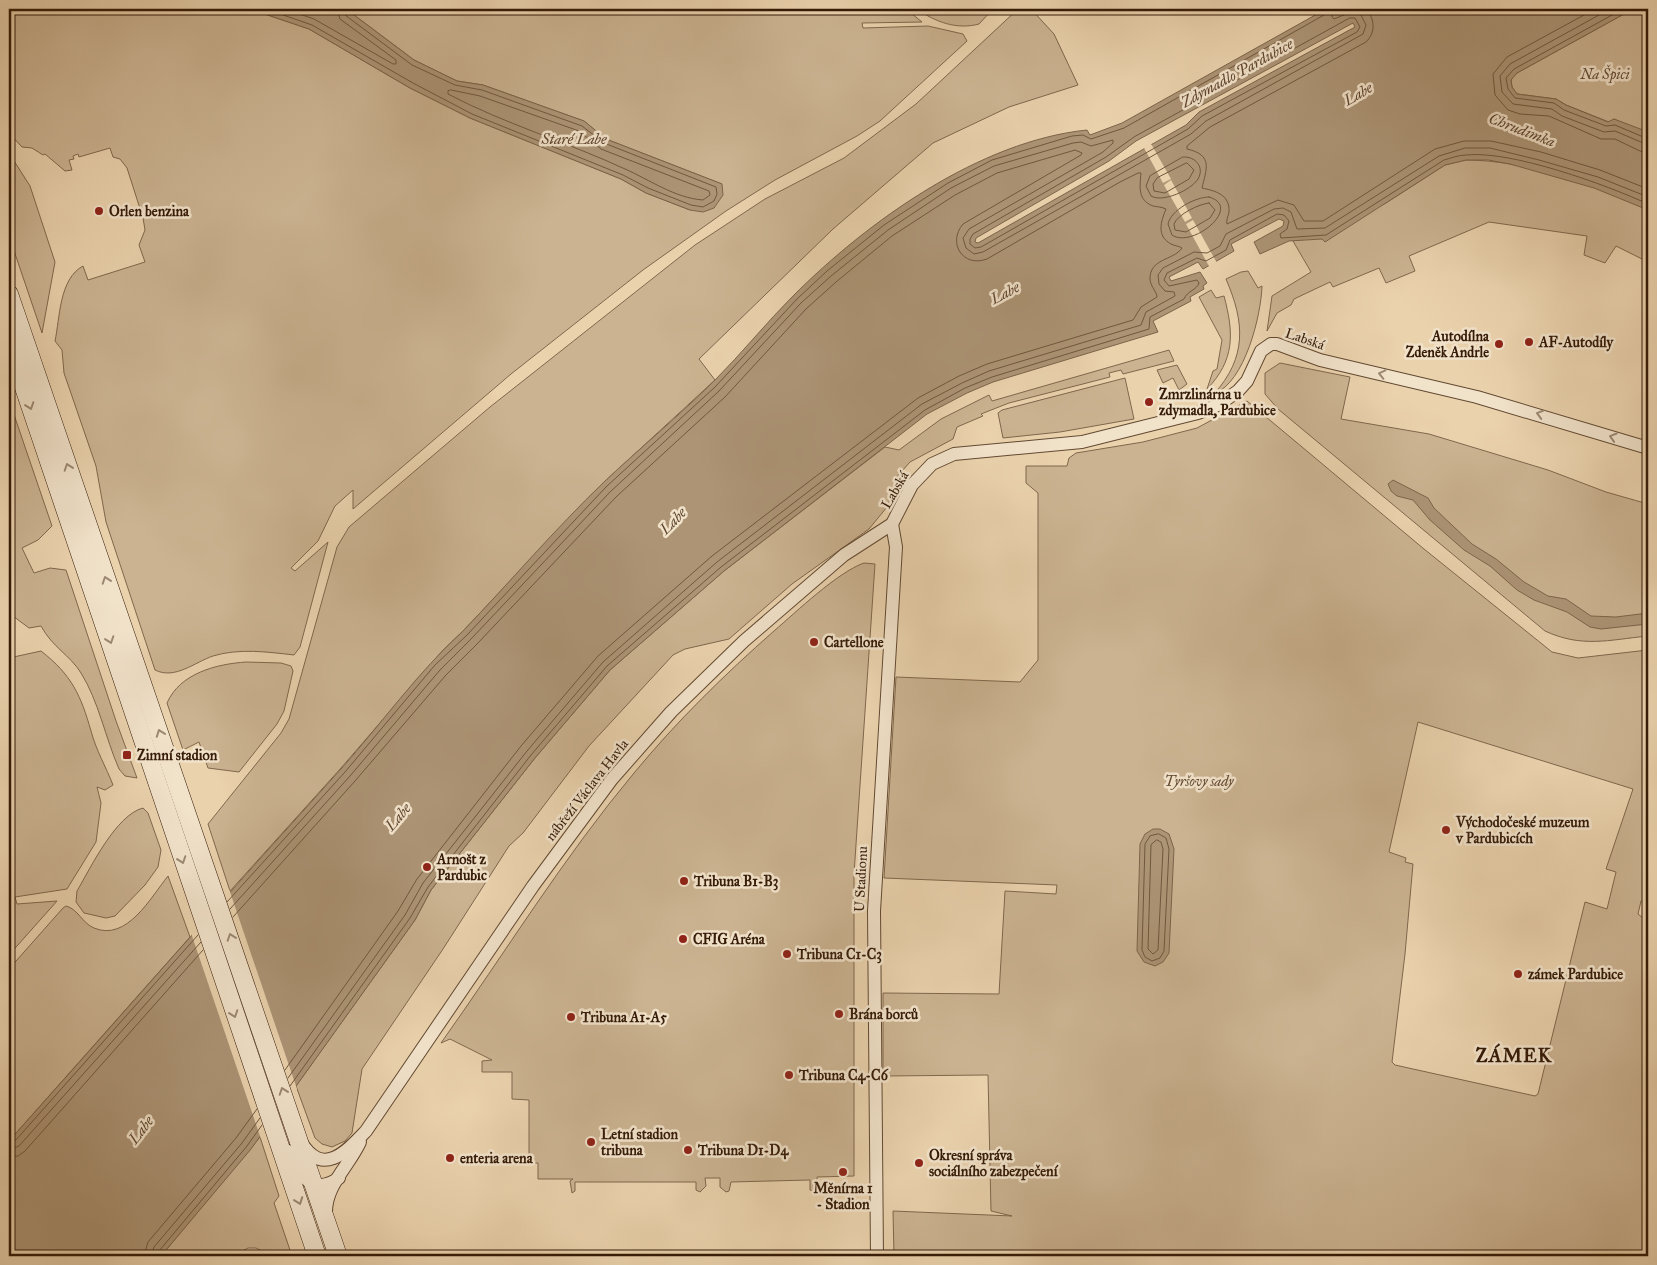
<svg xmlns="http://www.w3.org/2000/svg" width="1657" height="1265" font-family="'IM FELL Great Primer',serif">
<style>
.green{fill:#cbb391;stroke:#80674c;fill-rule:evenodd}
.water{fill:#ac9475;stroke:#7c6449;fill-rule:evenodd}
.pier{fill:#ead2ad}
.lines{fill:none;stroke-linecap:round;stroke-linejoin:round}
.shore{stroke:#70583e;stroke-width:1}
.minor-casing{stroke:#624931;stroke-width:14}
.secondary-casing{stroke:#351b08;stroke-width:19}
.minor{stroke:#f1e2ca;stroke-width:12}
.secondary{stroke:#f1e2ca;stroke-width:18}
.oneway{stroke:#9c8873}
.poi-dot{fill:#8f2418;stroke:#f1e2ca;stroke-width:2}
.labels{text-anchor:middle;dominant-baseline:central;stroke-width:5;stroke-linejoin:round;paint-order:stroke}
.park-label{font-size:14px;font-style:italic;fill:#624931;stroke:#f1e2ca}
.poi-label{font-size:14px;font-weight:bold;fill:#351b08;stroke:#f1e2ca;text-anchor:start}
.street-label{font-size:14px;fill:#351b08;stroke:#f1e2ca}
.water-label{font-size:15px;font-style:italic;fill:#5f452e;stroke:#f1e2ca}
.district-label{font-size:19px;font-weight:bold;letter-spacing:1px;fill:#351b08;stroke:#f1e2ca}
</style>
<rect width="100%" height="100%" fill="#ead2ad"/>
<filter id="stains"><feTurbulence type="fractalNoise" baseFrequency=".004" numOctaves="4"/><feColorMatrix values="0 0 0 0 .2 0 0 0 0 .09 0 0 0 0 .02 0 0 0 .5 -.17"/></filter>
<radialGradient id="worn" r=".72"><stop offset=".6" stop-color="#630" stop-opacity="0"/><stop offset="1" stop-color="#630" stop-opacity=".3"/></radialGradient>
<g class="green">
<path d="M9,9H250L309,29L410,88L470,118L621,179L646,193L690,210L722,184L606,139L584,121L483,85L457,81L414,60L346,9H906L922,22L862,23L863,28L928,26L963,34L967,41L880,121L857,136L775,180L726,211L643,270L511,374L353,509V490L335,506L318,541L291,568L295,571L328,542L300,647L294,655C268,652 239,648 213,656C195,662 175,680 155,670L106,522L96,466L64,373L62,350L55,341C60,318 59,279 83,266L88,280L145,262L139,245L145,230L143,218L127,168L120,159L113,157L110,148L79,157L78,154L73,156L74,159L69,160L72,170L65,171L45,154L43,155L32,148L22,147L9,133Z"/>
<path d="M917,9H993L979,24C957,30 935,22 917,9Z"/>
<path d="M1018,9H1031L1054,34L1078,85L1009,107L933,143L833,229L699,359L715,380L603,483L463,631L443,650L341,768L230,891L208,824L281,733L289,719L337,547L349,527L490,407L695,245L765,199L844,158L916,104Z"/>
<path d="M1633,9H1648V135L1614,119L1609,122L1566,105L1556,99L1517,94L1512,87L1511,79L1517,73Z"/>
<path d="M9,153L30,186L55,262L42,333L9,236Z"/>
<path d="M1466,160C1524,160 1596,185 1648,210V262L1616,246L1605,263L1584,255L1587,236L1489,222L1409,256L1415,271L1386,283L1379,268L1333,287L1330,282L1294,299L1291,305L1277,313L1267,331L1272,296L1311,272L1293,241L1386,203L1445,165Z"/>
<path d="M1248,271L1258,288L1262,286C1261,316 1245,382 1214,394C1247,357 1245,323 1226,279L1241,272Z"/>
<path d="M1211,290L1216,298L1224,296C1234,333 1235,360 1207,389L1213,371L1217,369L1222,340L1199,297Z"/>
<path d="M1169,350L1174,361L1123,374L1121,370L1109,373L1110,377L1009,403L981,414L983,416L957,427L953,439L910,462L895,479L896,485L887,507L869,529L792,584L729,639L685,649L673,655L589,746L523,833L509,846L443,949L362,1069L352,1133L345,1141L332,1147L322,1144L315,1138L296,1086L415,920L431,890L535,758L610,670L724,571L885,447L899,450L941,419L989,395L992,401Z"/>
<path d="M1280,363L1350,377L1341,419L1429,434L1548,470L1606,492L1648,504V636C1608,640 1582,648 1545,631L1278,409L1265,394V373Z"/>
<path d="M1177,365L1187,384L1179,390L1173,378L1163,383L1157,370Z"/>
<path d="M1125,378L1134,419L1060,432L1003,438L998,413L1002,410Z"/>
<path d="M9,400L52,526L38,540L22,548L34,573L50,568L66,570L116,721L137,778L125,776L119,769C105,737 99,702 81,673C69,654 53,648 41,626L29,628L9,613Z"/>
<path d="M1247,401L1424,549L1552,652L1578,658L1648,650V900L1641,901L1638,914L1643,918L1648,917V1256H894L893,1211L1012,1216L991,1211L988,1075L886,1076L883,1071V993L999,994L1005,891L1056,894L1057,885L884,878L896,677L1020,682L1038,660V493L1026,483V466H1067L1069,458L1076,453L1143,442L1197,428ZM1418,722L1633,789L1606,869L1616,872L1607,909L1585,902L1538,1094L1535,1096L1395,1065L1392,1062L1405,954L1413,864L1405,862L1406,858L1389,852Z"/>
<path d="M864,563L875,564L854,874V1176L817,1177V1188L813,1191L810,1190V1180L731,1182L729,1191L726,1192L720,1187V1178H705L706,1186L700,1192L696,1190V1182H575V1191L572,1193L570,1181L573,1179H538V1163H529V1100L512,1099V1072H482V1061L492,1060L450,1039L441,1043C505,953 563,858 634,773C677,721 724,675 774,631C796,612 838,572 864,563Z"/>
<path d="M41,651C72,675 81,696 91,731C96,750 106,767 113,785L105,790L97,787L101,803L96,842L67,889L15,897L17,904L57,901L9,955V658Z"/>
<path d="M246,662L281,663L291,666L293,671L284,711L277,724L239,772L208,768L199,742L183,750L167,703C180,673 217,664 246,662Z"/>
<path d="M143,808L148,813L161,850L158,867L145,885L115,916L106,918L84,913L76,902L77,891C91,867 116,815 143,808Z"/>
<path d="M168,876L190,937L9,1141V969L63,908L66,906C78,909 82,923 94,928C127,942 151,897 168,876Z"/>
<path d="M260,1137L279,1196L274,1203L292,1256H272L256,1248H248L234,1256H161Z"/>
</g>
<g class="water">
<path d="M250,9H346L414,60L457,81L483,85L584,121L606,139L722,184L723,195L714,208L703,212L690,210L646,193L621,179L470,118L410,88L309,29Z"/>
<path d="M1326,9H1633L1517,73L1511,80L1512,87L1517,94L1556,99L1566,105L1608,122L1614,119L1643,130L1648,135V210L1594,188L1510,164L1488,160H1466L1445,165L1325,242L1322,239L1289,241L1260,254L1254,242L1283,226L1284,221L1279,219L1231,244L1234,251L1203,269L1198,262L1169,277L1171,281L1200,272L1207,283L1203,286L1204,289L1190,297L1191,301L1153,321L1158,332L993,382L967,393L927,414L724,571L610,670L535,758L464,848L431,890L415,920L251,1149L161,1256H9V1141C120,1017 229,892 341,769C382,723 417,673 463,631C510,582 555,529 604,482C640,448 679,416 715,380C742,353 766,323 793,296C868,221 980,141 1087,130L1090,135L1122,123ZM1353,23L1355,27L1199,112L1186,125L978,243L975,242L976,238L1109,161L1136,141Z"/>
<path d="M1393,480L1428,498L1434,508L1472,544L1496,559L1524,582L1548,596L1566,599L1591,616L1616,617L1648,613V624L1601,629L1590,627L1567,612L1534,600L1517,590L1490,566L1464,550L1430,520L1413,500L1397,496L1391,491L1388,484Z"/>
<path d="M1153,829H1160L1169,834L1174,849L1169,953L1163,962L1155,966L1144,962L1137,951L1140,844L1145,834Z"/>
</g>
<g class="pier">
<path d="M1150,142L1171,179L1163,183L1143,146Z"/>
<path d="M1171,180L1192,218L1185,222L1164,185Z"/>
<path d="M1193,220L1217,263L1210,268L1186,224Z"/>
<path d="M229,889L297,1089L261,1139L191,933Z"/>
</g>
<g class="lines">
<g class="shore">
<path d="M266,9L312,25L413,83L472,114L623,175L648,188L691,205L703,207L714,201L717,194L716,187L604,143L582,126L482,90L455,85L412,65L345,15L343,9"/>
<path d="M285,9L314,19L393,64H396V60L340,19L337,9"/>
<path d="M1366,9C1375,19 1376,32 1366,42L1210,127L1187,146V149C1214,155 1206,170 1202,188C1215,191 1230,194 1229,212C1228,217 1226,220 1227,224L1278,200L1294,205L1304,221H1323L1435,149L1464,141H1491L1541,152L1600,170L1648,189"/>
<path d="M1595,9L1507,57L1493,74L1495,95L1508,110L1520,114L1549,116L1601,139H1615L1640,151L1648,153"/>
<path d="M1610,9L1510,64L1500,76L1502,92L1513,104L1552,109L1562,116L1604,132L1615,131L1648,145"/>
<path d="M1623,9L1514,69L1506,78L1508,89L1515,98L1554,103L1564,110L1606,126L1615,125L1648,139"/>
<path d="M1350,18H1355L1360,27L1357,32L1202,116L1188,129L981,247L975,248L970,244V239L973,234L1106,157L1134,137Z"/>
<path d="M451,90L480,96L579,131L601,149L709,191L710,195L703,200C675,198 650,180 625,169C567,142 505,124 448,94V91Z"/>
<path d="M1183,157C1195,156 1205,167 1198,179C1191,190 1163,203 1151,196L1146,186L1150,176Z"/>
<path d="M1187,163L1194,170L1189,179L1165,193L1154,191L1153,184L1157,178Z"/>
<path d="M1209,197C1244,207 1192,249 1172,235L1168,224C1171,210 1195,197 1209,197Z"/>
<path d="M1209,203L1215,210L1210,218L1186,232L1175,230L1174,224C1178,214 1199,204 1209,203Z"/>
<path d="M1159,834L1166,838L1169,849L1164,951L1160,958L1152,961L1145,957L1142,950L1145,844L1150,836Z"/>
<path d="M1157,840L1161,842L1163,849L1158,950L1153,954L1148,949L1151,845Z"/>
<path d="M227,902L345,772L435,665L467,635L606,487L715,387L797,299L827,271L884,225L948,183L992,160L1072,136L1083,135L1091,139L1124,128L1324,15L1327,9"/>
<path d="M230,909L350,776L440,670L471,639L610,492L719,391L801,303L831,276L888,230L951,188L994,166L1073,143L1081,142L1091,146L1113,140V143L1103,152L969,229L963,238L966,248L974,254L983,252L1191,134L1206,121L1363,34L1366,25L1361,15L1351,12L1334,19L1332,17L1333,9"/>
<path d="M233,917L355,781L446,675L477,644L616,497L725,397L806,309L836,282L892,236L955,195L997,173L1075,150L1082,153L1081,155L963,224C947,243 963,268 987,259L1120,182L1138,173H1141C1140,186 1137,200 1153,206C1158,207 1162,207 1166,209C1161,221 1156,236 1171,244C1175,246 1179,246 1182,248C1173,261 1149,258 1150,280C1151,287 1157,292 1157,297L1141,307L1133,320L987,364L959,376L918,398L712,556L598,656L521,746L417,879L398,911L285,1070"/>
<path d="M288,1078L405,915L423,883L527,751L603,662L717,562L922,404L962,383L989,371L1141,325L1146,312L1175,296L1174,292L1165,291L1159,284L1158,275L1163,268L1194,252L1207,253L1220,246L1226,234L1274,209L1283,208L1291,212L1297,229L1325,228L1439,156L1465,148H1490L1539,160L1598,177L1648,197"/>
<path d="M290,1086L410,918L428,887L531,755L607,666L721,567L925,410L965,388L992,377L1149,329L1150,317L1184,299C1187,291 1197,290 1199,283L1197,280L1169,286L1164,280L1167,273L1197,258L1206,261L1226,250L1230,240L1277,214L1284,215L1289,221L1287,229L1280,234L1281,238L1326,235L1444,160C1451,158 1459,155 1466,155C1511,150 1607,185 1648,204"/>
<path d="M9,1143L15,1141L198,935"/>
<path d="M9,1150L19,1146L201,942"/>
<path d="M9,1157L18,1156L25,1151L203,950"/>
<path d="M144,1256L148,1242L236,1138L257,1109"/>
<path d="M151,1256L154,1247L242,1143L260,1118"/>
<path d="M157,1256L159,1251L247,1146L262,1125"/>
</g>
<defs>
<g id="minor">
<path d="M301,1142C323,1178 347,1151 366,1131L533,886L612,779L671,712L744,641L844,555L892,524L912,485L932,464L954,454L1082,442L1198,413L1218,405L1238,391L1247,381L1261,351L1271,344H1277L1320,360L1477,397L1648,448"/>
<path d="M288,1151C299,1172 310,1198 339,1178"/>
<path d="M326,1212C326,1185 349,1166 360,1142"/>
<path d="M877,1256L874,911L896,547L892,524"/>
</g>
<g id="secondary">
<path d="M9,294L338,1256"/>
<path d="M9,343L317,1256"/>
</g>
</defs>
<use href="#minor" class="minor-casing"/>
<use href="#secondary" class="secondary-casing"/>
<use href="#minor" class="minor"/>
<use href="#secondary" class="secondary"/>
</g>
<defs><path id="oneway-chevron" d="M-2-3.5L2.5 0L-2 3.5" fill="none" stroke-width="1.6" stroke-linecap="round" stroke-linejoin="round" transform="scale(1.25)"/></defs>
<g class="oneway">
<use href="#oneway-chevron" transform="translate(1382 374) rotate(-167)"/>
<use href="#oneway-chevron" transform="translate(30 406) rotate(71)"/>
<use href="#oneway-chevron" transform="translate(1540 414) rotate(-164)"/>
<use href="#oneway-chevron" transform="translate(1613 437) rotate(-163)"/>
<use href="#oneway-chevron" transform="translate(68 467) rotate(-109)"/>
<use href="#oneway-chevron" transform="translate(106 580) rotate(-109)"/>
<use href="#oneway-chevron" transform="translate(110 640) rotate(71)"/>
<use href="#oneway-chevron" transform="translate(160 733) rotate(-110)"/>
<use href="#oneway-chevron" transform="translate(182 860) rotate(71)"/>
<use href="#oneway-chevron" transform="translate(231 937) rotate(-109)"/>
<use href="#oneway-chevron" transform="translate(234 1014) rotate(71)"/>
<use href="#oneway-chevron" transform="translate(283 1091) rotate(-109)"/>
<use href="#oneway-chevron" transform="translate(299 1201) rotate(70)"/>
</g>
<g class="poi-dot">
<circle cx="99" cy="211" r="5"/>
<circle cx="1529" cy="342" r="5"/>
<circle cx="1499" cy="344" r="5"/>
<circle cx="1149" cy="402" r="5"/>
<circle cx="814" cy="642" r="5"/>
<rect x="122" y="750" width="10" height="10" rx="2.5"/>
<circle cx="1446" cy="830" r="5"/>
<circle cx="427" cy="867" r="5"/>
<circle cx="684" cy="881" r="5"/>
<circle cx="683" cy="939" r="5"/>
<circle cx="787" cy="954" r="5"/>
<circle cx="1518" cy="974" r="5"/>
<circle cx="839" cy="1014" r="5"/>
<circle cx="571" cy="1017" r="5"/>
<circle cx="789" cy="1075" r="5"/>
<circle cx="591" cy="1142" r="5"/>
<circle cx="688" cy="1150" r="5"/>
<circle cx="450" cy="1158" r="5"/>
<circle cx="919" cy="1163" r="5"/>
<circle cx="843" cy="1172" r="5"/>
</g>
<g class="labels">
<g class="park-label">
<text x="1605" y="74">Na Špici</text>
<text x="1199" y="781">Tyršovy sady</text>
</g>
<g class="poi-label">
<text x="109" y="211">Orlen benzina</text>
<text x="1489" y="336" text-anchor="end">Autodílna<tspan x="1489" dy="16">Zdeněk Andrle</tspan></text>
<text x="1539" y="342">AF-Autodíly</text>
<text x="1159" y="394">Zmrzlinárna u<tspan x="1159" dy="16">zdymadla, Pardubice</tspan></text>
<text x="824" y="642">Cartellone</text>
<text x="137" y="755">Zimní stadion</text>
<text x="1456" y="822">Východočeské muzeum<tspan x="1456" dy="16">v Pardubicích</tspan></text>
<text x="437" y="859">Arnošt z<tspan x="437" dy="16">Pardubic</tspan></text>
<text x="694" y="881">Tribuna B1-B3</text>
<text x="693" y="939">CFIG Aréna</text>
<text x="797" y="954">Tribuna C1-C3</text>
<text x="1528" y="974">zámek Pardubice</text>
<text x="849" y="1014">Brána borců</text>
<text x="581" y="1017">Tribuna A1-A5</text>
<text x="799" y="1075">Tribuna C4-C6</text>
<text x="601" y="1134">Letní stadion<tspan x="601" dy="16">tribuna</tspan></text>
<text x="698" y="1150">Tribuna D1-D4</text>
<text x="929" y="1155">Okresní správa<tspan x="929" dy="16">sociálního zabezpečení</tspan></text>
<text x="460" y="1158">enteria arena</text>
<text x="843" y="1188" text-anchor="middle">Měnírna 1<tspan x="843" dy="16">- Stadion</tspan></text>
</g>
<g class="street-label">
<text transform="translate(1305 339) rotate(19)">Labská</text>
<text transform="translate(895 490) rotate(-60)">Labská</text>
<text transform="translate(587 790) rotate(-52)">nábřeží Václava Havla</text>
<text transform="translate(861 879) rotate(-87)">U Stadionu</text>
</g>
<g class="water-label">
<text transform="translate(1237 73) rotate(-29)">Zdymadlo Pardubice</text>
<text transform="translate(1358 94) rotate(-30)">Labe</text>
<text transform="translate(1522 130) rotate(21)">Chrudimka</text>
<text x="574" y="139">Staré Labe</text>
<text transform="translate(1005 293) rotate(-28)">Labe</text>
<text transform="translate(673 521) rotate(-46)">Labe</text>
<text transform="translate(398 817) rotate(-50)">Labe</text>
<text transform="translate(141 1130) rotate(-52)">Labe</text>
</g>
<g class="district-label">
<text x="1514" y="1055">ZÁMEK</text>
</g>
</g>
<rect width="1657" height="1265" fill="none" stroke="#ead2ad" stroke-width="30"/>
<rect x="10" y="10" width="1637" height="1245" fill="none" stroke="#351b08" stroke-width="2.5"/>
<rect x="15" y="15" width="1627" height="1235" fill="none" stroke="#351b08"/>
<rect width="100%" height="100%" filter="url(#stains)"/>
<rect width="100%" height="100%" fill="url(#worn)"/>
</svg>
